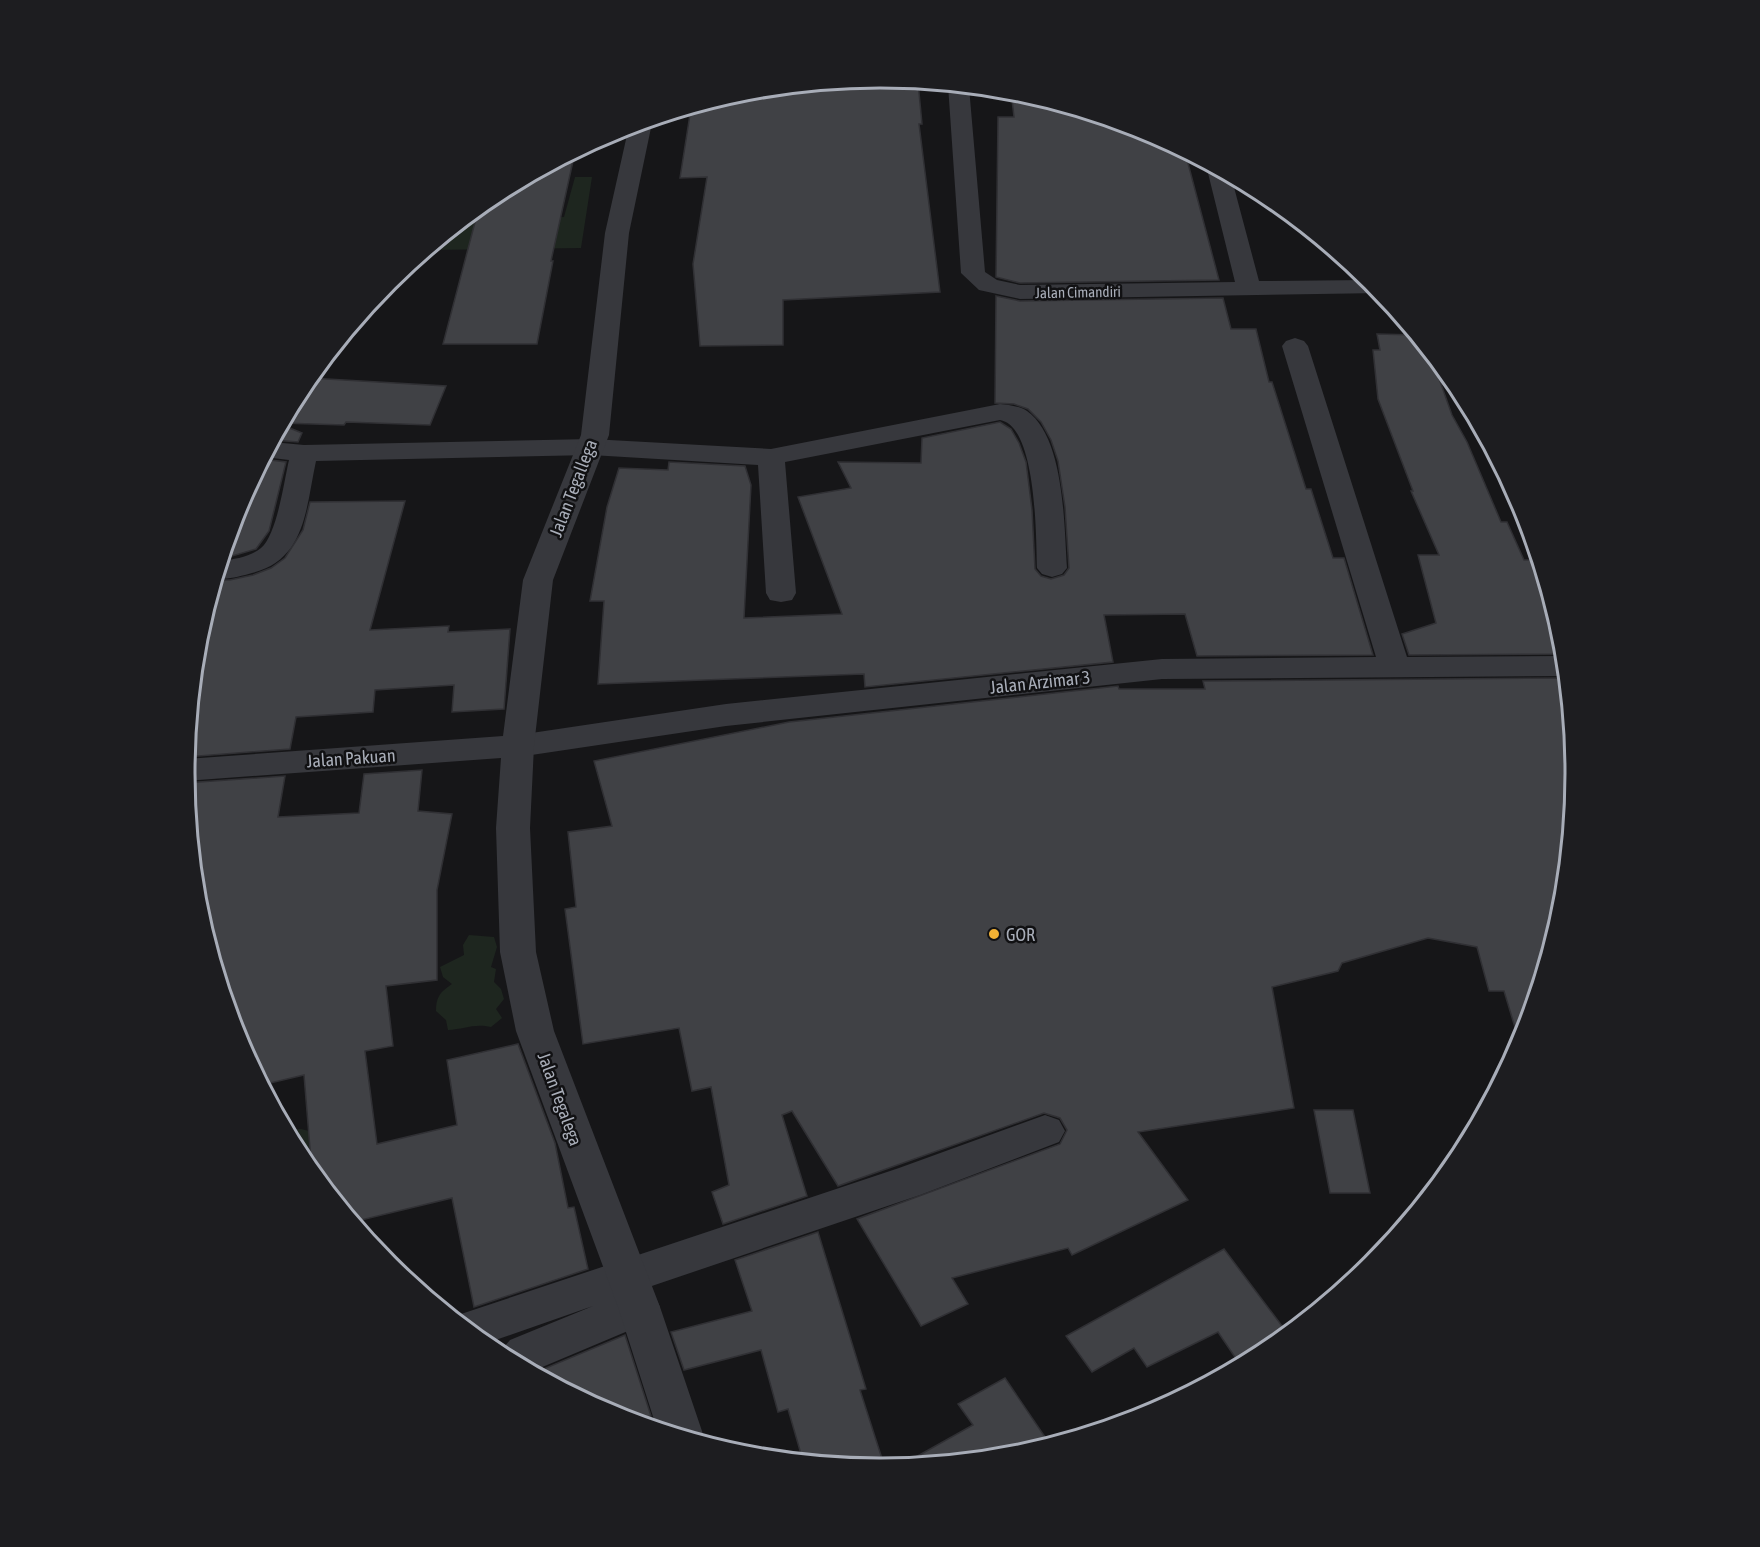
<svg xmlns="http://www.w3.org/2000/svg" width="1760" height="1547" font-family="'Asap Condensed',sans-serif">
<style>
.green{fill:#1e261f}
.building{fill:#404145;stroke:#303034;stroke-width:1.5}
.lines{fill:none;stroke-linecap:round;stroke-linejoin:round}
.minor{fill:#37383d;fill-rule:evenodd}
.tertiary{fill:#37383d;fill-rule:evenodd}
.poi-dot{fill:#f2b134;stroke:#111113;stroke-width:2}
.labels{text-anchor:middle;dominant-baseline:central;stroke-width:5;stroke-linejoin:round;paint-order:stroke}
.far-street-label{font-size:15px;fill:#a8adb8;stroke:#111113}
.street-label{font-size:18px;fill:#a8adb8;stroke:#111113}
.poi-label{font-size:18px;fill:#a8adb8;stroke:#111113;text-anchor:start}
.rim{fill:none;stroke:#a8adb8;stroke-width:3}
</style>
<rect width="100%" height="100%" fill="#161618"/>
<g class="green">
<path d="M575,177H592L581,248L427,250L465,219L564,217Z"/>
<path d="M469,935L494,937L497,947L491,967L496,969L494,982L501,989L504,999L496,1009L502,1018L491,1027C475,1023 464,1029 448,1030L446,1020L436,1011C436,997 440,992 452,984L443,977L440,967L464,955L463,945Z"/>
<path d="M301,1129L313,1132L309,1168L286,1130Z"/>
</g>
<g class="building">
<path d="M880,78L918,82L922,124H919L940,292L783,300V345L700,346L693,264L707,177L680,178L691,108L745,91Z"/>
<path d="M1011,91L1146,131L1185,152L1219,280L1020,283L996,277L998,117H1014Z"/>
<path d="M575,152L551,261H553L537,344H443L479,207L494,195Z"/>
<path d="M996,296L1020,301L1223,298L1231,329H1256L1269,382H1272L1306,489H1311L1333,558H1344L1373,655L1197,656L1185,614L1104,615L1113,662L865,687L864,674L598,684L604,601H590L607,507L619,468L668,470L669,462L745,466L751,485L744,618L842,614L798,497L851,488L838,462L921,463L922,438L1000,422L1011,429L1019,443L1026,462L1032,510L1035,569L1041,576L1051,579L1064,575L1069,568L1065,507L1058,461L1051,440L1041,422L1028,409L1014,404L995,403Z"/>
<path d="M1377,334L1416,335L1430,353L1452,415L1467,442L1501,522H1507L1524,560H1539L1562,638L1564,654L1409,655L1402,634L1436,623L1418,555H1439L1411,491H1413L1378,399L1373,350H1380Z"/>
<path d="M310,378L446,386L430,425L346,422L344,425L282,423Z"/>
<path d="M282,425L302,433L298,442L274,440Z"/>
<path d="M263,459L286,462L269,531L256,549L222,559L238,507Z"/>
<path d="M405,501L370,630L449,626L448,632L510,629L504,709L452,712L454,685L375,690L373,712L296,717L290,749L186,757L198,637L215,580H230L253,575L271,568L285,558L303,530L310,502Z"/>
<path d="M1566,678L1575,774L1562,910L1520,1044L1504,991H1489L1477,947L1428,938L1342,963L1338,971L1272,987L1294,1108L1138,1132L1188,1200L1072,1255L1068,1248L952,1278L968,1304L921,1326L857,1219L1060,1144L1067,1130L1060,1118L1044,1113L838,1186L792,1111L782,1115L807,1196L723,1224L712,1192L729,1185L711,1087L692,1091L679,1028L583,1044L565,909L576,907L568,832L612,826L594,761L789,722L1118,686L1119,689H1205L1203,681Z"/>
<path d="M422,770L418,811L452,814L437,890V980L386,986L393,1046L365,1051L377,1144L457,1125L447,1060L518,1044L555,1143L568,1208L574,1207L588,1269L474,1307L452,1198L353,1222L312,1173L304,1075L262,1085L237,1039L198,909L185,783L285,776L278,817L359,813L364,774Z"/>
<path d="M1314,1110H1353L1370,1193H1330Z"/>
<path d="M818,1232L866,1389L860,1390L885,1468L803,1461L788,1409L778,1412L761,1350L684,1370L671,1332L752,1311L735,1260Z"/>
<path d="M1224,1249L1288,1334L1266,1352L1241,1366L1218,1332L1147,1367L1134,1348L1092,1372L1066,1336Z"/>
<path d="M625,1335L651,1416L631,1421L614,1416L538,1376L541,1370Z"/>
<path d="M1005,1378L1045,1437L1011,1456L898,1467L973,1425L958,1404Z"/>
</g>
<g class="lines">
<g class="minor">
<path d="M948,85L969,87L985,272L997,280L1020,285L1235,282L1207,169L1210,165L1231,176L1259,281L1369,280L1381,293L1020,299L979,290L961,273Z"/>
<path d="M1295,338L1304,341L1308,346L1407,657L1564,656L1566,676L1162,679L726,726L518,757L507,754L502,746L507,738L518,735L726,704L1162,659L1376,657L1282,346L1286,341Z"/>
<path d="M1000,404C1008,405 1020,406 1027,411C1065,438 1064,526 1067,568L1062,574L1052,577L1042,574L1037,568C1036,539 1037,426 1000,420L785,462L796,593L792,600L781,602L770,600L766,593L758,465L591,455L316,461C306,507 306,560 252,573C241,576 228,580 216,578L221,561C235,559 250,557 261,548C277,535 284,481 289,460L264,457L272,442L304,445L591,439L771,449Z"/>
<path d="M1045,1115L1059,1120L1065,1131L1059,1142L920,1195L643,1289L654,1294L660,1307L654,1320L540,1368L534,1373L498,1354L510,1340L593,1306L484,1344L452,1317L899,1168Z"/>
</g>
<path class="tertiary" d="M650,120L652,123L629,233L609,435L553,580L534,746L530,828L536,952L554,1031L660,1307L704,1437L702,1443L657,1429L618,1307L516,1031L500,952L496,828L501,758L185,781L186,759L503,736L523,580L581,435L605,233L629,126Z"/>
</g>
<circle class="poi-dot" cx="994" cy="934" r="6"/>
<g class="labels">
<g class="far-street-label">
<text transform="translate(1078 292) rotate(-1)">Jalan Cimandiri</text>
</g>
<g class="street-label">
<text transform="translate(573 488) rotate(-69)">Jalan Tegallega</text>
<text transform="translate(1040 682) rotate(-6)">Jalan Arzimar 3</text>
<text transform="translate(351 758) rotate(-4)">Jalan Pakuan</text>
<text transform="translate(560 1099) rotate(70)">Jalan Tegalega</text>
</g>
<g class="poi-label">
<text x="1006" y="934">GOR</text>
</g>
</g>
<path d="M0 0H1760V1547H0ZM195 773a685 685 0 1 1 1370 0a685 685 0 1 1-1370 0Z" fill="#1d1d20" fill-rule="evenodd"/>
<path class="rim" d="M195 773a685 685 0 1 1 1370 0a685 685 0 1 1-1370 0Z"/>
</svg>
